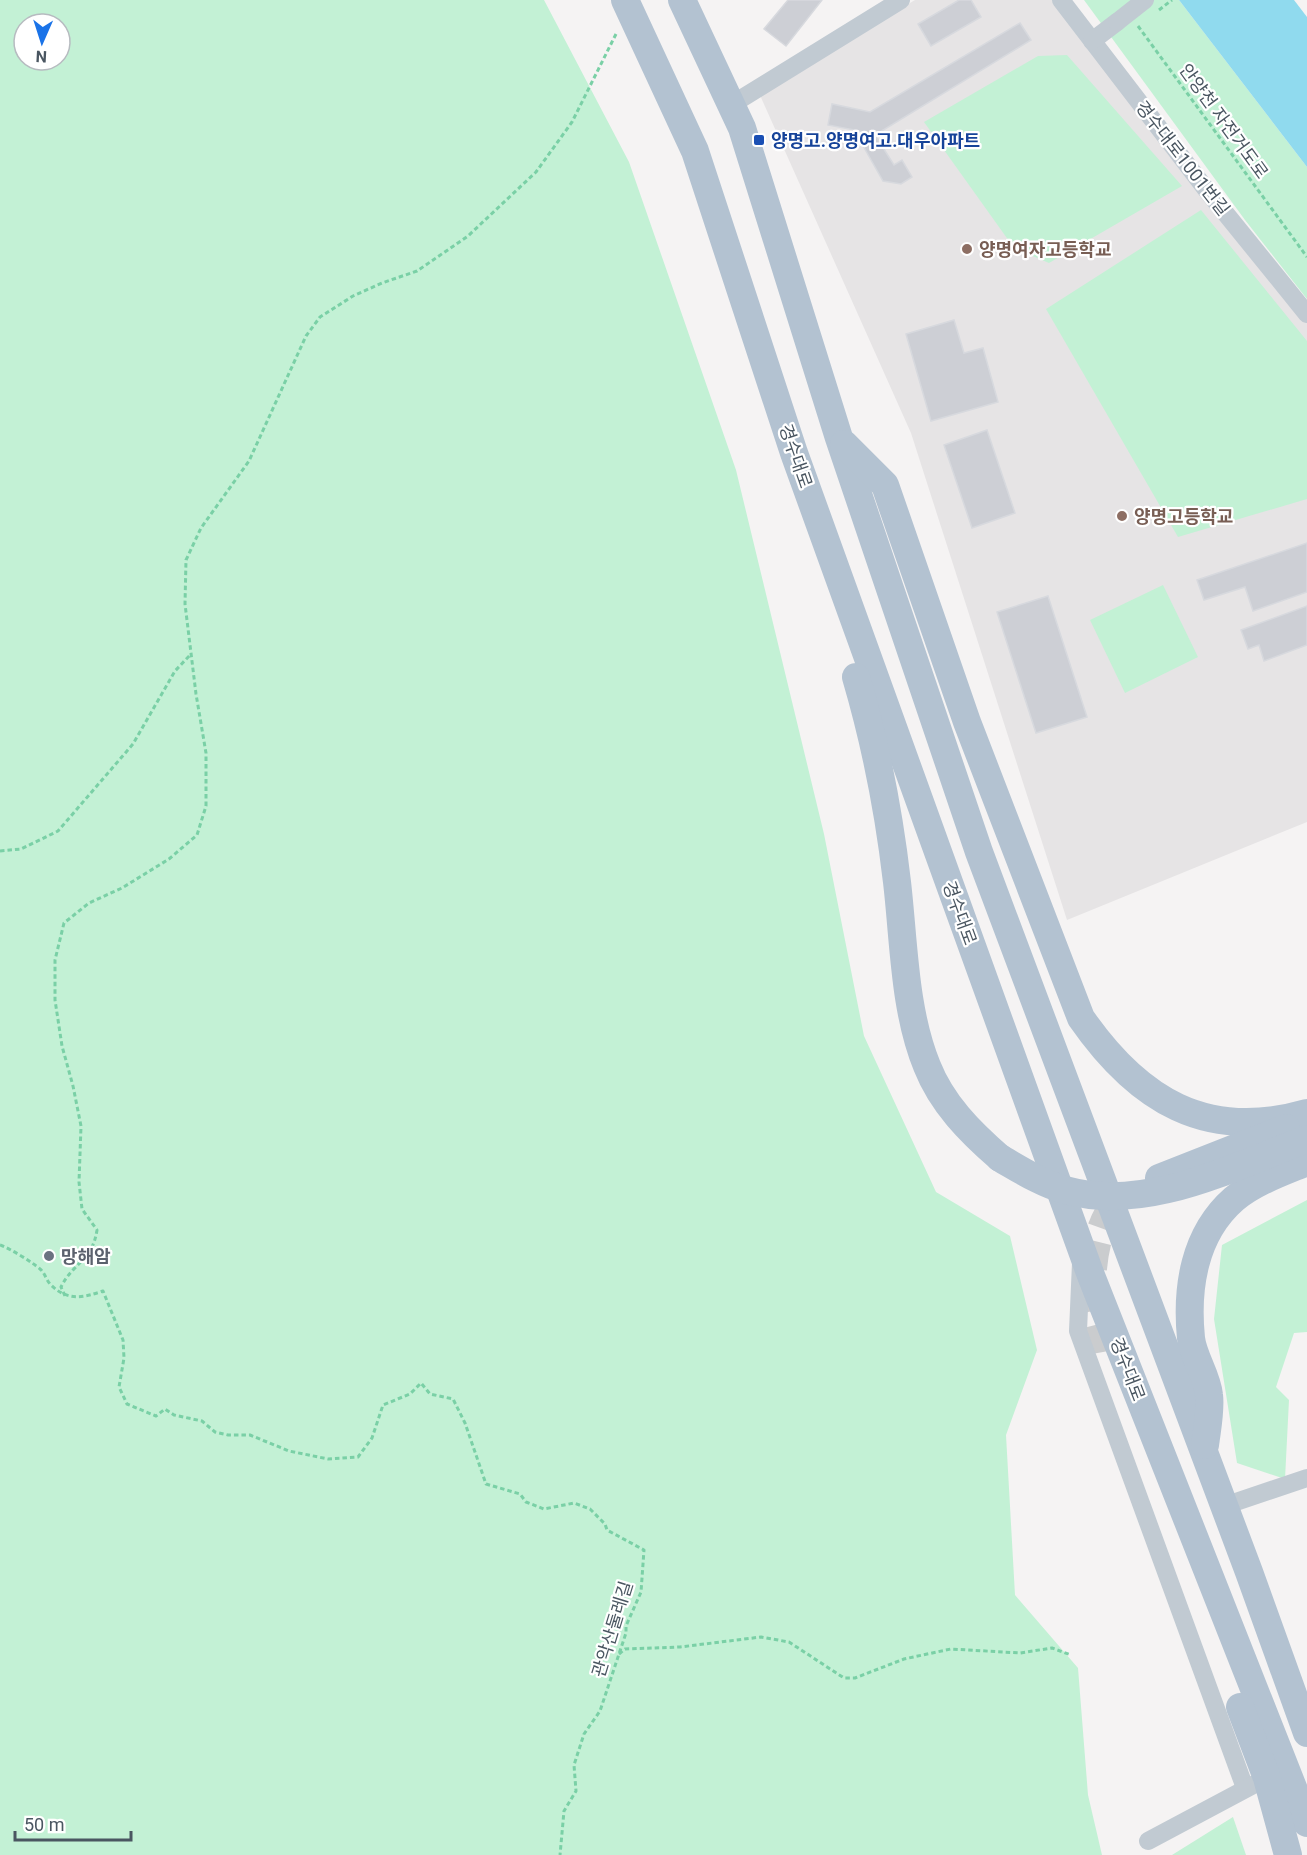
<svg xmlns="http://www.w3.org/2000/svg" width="1307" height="1855" font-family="Roboto,'Noto Sans KR',sans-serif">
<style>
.education{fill:#e6e4e5}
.green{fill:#c3f1d5;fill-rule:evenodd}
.water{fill:#90daee}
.building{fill:#cdcfd5;stroke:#d7d9de;stroke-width:1.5}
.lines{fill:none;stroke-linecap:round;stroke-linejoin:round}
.primary-tunnel{stroke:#caccce;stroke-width:28;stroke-dasharray:28 14;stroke-linecap:butt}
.path{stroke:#7ad0a6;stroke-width:3;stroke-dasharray:4.5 3;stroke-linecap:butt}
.street{stroke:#c1cad2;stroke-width:18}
.primary{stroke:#b3c2d1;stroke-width:28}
.path-bridge{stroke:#7ad0a6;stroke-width:3;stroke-dasharray:4.5 3;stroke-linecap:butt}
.street-bridge{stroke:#c1cad2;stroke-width:18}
.primary-bridge{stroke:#b3c2d1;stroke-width:28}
.transit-dot{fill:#1a4fb4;stroke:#fff;stroke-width:2}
.education-dot{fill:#8d6e63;stroke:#fff;stroke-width:2}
.worship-dot{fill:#6b7280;stroke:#fff;stroke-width:2}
.labels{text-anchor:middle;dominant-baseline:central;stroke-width:4.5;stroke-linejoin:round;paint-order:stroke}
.street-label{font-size:18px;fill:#4a5661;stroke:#fff}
.transit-label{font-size:18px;font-weight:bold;fill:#164399;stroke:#fff;text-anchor:start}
.education-label{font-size:18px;font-weight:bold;fill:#785e54;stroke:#fff;text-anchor:start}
.worship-label{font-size:18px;font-weight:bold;fill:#5b616d;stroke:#fff;text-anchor:start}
</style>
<rect width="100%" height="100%" fill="#f5f3f3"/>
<path class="education" d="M915,0H1061L1307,314V822L1067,920L911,433L759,93Z"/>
<g class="green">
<path d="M0,0H544L629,162L736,470L824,834L864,1036L936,1192L1010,1236L1037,1350L1006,1435L1015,1595L1078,1668L1088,1795L1102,1855H0ZM24,24H60V60H24Z"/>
<path d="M1084,0H1179L1307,167V299L1245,220Z"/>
<path d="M1067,55L1182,186L1049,263L1014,248L924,122L1038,56Z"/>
<path d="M1201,210L1307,341V499L1178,537L1046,309Z"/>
<path d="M1163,585L1198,657L1125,693L1090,620Z"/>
<path d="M1307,1200V1332L1294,1333L1276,1387L1289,1400L1285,1479L1237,1463L1214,1319L1222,1245Z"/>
<path d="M1233,1817L1246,1855H1172Z"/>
</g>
<path class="water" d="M1179,0H1294L1307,17V167Z"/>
<g class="building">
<path d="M788,0H822L786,46L764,29Z"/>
<path d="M959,0H971L981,17L931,46L918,24Z"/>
<path d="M1020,23L1031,40L875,135L894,165L902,160L912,177L901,184L883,181L862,144L865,132L828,125L832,104L870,112Z"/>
<path d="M954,320L964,353L983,348L998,402L931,421L906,334Z"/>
<path d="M987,430L1015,513L972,528L944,445Z"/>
<path d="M1307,543V592L1253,611L1245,587L1204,600L1197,580Z"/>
<path d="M1048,596L1087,717L1036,733L997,612Z"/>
<path d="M1307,606V645L1264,661L1259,645L1248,649L1241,630Z"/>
</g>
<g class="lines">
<path class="primary-tunnel" d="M1103,1352C1100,1336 1093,1318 1092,1302C1091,1268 1095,1216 1125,1195"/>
<g class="path">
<path d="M1138,26L1307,257"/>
<path d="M0,851L21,849L58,831L133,744L175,671L190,655"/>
<path d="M0,1245C11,1249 32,1262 40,1269C45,1273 46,1280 51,1285C67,1301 83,1298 103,1291L123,1340L124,1358L119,1387L127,1404L156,1416L165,1409L174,1415L202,1421L215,1432L228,1435H250L289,1451L328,1459L358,1457L372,1438L383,1405L410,1394L421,1383L430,1394L453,1399L465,1423L486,1484L520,1494L526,1502L544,1509L574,1503L590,1509L605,1524L607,1530L644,1550L641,1592L626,1626V1633L600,1711L584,1734L574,1765L576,1791L564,1811L560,1855"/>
<path d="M65,1296L61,1287C74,1261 92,1262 97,1230L82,1209L79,1182L81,1126L73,1086L62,1046L55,1000V960L64,923L89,903L122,888L169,859L197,835L206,806V753L196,694L185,604L186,560L201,528L249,461L306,336L320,317L353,296L382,283L417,271L468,236L536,172L572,122L617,32"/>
<path d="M619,1654L625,1649L680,1647L761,1637L789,1642L844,1678H855L904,1659L951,1649L1020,1653L1052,1648L1071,1655"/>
</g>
<g class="street">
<path d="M1061,0L1205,188L1307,314"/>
<path d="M1092,41L1117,22"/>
<path d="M731,105L901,0"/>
<path d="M1081,1263L1078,1331L1245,1788"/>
<path d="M1224,1506L1307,1478"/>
<path d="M1148,1841L1255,1784"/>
</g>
<g class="primary">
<path d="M625,0L695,151L794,453L1090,1273L1307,1823"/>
<path d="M682,0L742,128L839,438L979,852L1249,1572L1307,1733"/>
<path d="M844,444L885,485L967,722L1081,1018C1138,1100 1206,1142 1307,1113"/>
<path d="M856,677C876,745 889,813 897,882C904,942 904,1010 927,1066C942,1104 970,1132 1000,1158"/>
<path d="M1159,1178L1286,1128"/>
<path d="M1205,1445C1207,1429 1211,1410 1209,1395C1207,1375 1193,1357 1191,1338C1186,1288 1194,1234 1234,1199C1254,1182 1283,1172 1307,1162"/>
<path d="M1240,1707L1267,1778L1288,1855"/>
</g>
<path class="path-bridge" d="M1159,10L1172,0"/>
<path class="street-bridge" d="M1117,22L1145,0"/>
<path class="primary-bridge" d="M1000,1158C1021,1170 1041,1183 1065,1190C1147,1213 1232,1167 1307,1139"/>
</g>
<rect class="transit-dot" x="753" y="134" width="12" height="12" rx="3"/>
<g class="education-dot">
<circle cx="967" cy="249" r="6"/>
<circle cx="1122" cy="516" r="6"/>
</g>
<circle class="worship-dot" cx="49" cy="1256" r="6"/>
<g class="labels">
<g class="street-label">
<text transform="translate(1224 121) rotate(54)">안양천 자전거도로</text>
<text transform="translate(1183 158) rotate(52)">경수대로1001번길</text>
<text transform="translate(796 456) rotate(71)">경수대로</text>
<text transform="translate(960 913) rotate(70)">경수대로</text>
<text transform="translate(1128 1369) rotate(69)">경수대로</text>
<text transform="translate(612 1629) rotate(-73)">관악산둘레길</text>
</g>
<g class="transit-label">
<text x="771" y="140">양명고.양명여고.대우아파트</text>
</g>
<g class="education-label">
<text x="979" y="249">양명여자고등학교</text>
<text x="1134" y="516">양명고등학교</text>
</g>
<g class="worship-label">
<text x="61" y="1256">망해암</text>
</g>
</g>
<g transform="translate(42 42) rotate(183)"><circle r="28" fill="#ffffff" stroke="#b7bbc0" stroke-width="1.5"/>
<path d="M0-4.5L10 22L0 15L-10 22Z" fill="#1a73e8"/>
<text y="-9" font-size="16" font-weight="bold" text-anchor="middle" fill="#4a5661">N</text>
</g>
<path d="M15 1831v9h116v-9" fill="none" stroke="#4a5661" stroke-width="3"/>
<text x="24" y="1831" font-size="18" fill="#4a5661" stroke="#ffffff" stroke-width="4.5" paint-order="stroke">50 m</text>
</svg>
